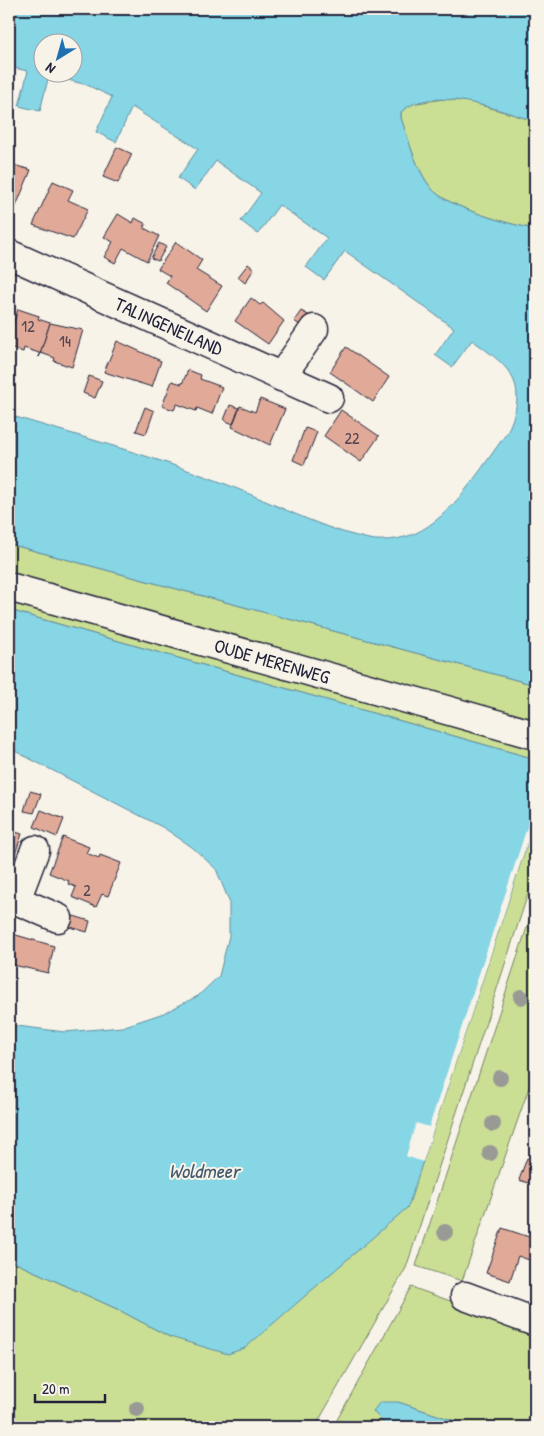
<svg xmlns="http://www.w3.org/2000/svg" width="544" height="1436" font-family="'Patrick Hand',sans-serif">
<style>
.green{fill:#cbdf94;stroke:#768068}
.water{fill:#87d6e5;stroke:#5f8ea1;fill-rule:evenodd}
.pier{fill:#f7f3e8}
.building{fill:#e1aa98;stroke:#22223b}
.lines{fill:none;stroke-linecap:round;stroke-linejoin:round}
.minor-casing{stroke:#22223b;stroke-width:31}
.minor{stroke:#f7f3e8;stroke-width:28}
.tree{fill:#999a95}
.labels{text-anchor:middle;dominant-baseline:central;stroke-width:4;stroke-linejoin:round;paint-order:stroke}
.number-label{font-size:16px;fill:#524452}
.street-label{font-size:19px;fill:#22223b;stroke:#f7f3e8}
.water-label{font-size:20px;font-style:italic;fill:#40586e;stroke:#f7f3e8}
</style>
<rect width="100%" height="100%" fill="#f7f3e8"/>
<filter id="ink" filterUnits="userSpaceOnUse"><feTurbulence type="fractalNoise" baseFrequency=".02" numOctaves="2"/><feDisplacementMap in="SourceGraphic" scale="10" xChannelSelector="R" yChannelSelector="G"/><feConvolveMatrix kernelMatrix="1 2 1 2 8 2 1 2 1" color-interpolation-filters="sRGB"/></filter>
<g filter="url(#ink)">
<g class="green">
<path d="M444,99L470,102L535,121V229C511,225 447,207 432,189C416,170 409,141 401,118V112L410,104Z"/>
<path d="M9,544L535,685V727L9,576Z"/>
<path d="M9,599L535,745V759L9,610Z"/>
<path d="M535,819V872L406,1268L315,1427H9V1260L117,1309L170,1337L423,1162Z"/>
<path d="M535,903L534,1073L462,1281L416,1266Z"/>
<path d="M411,1287L535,1331V1427H473L398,1402L380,1422L387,1427H333Z"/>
</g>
<g class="water">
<path d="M9,9H535V121C499,111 433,83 401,112V118C409,141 416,170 432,189C447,207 511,225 535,229V685L9,544V415C75,435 142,453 207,477C261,496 313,527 369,539C383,542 401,539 414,534C453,517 482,466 507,433C530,383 511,368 472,340L452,367L435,355L454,328L345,251L324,280L306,267L327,238L279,205L258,234L241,221L261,193L216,161L195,190L178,178L198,149L132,107L116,142L96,132L112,97L87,85L49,75L40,111L19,106L28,71L9,67ZM42,42H72V72H42Z"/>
<path d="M9,610L535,759V819L408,1207L245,1348L228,1354L170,1337L117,1309L9,1260V1025L65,1032L122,1027L164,1013L198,996L219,976L229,936V901L216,869L192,847L164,828L9,748Z"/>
<path d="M380,1402H398L473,1427H387L373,1411Z"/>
</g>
<path class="pier" d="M535,803V819L423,1162L406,1156L416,1123L429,1127Z"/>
<g class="building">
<path d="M117,147L132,154L118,183L103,177Z"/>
<path d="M10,164L31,170L9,223V167Z"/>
<path d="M53,181L73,190L68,200L88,209L73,239L33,225Z"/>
<path d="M118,214L133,223L135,218L146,224L144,228L159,236L147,261L123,248L115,263L104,257L113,242L104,237Z"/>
<path d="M176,242L202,260L196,270L222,286L206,311L166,283L170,276L158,269Z"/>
<path d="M159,243L166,247L158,261L151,258Z"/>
<path d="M248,264L254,269L245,283L238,277Z"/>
<path d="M251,298L260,305L263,303L284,321L268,344L235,321Z"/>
<path d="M18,309L39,316L38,319L50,323L39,357V353L24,348L23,352L9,347V337Z"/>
<path d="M301,311L310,316L303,327L294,321Z"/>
<path d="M50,323L83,330L72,367L54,361L55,358L41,353L39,357Z"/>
<path d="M117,341L161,361L152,387L104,372Z"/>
<path d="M346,347L389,377L373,402L330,372Z"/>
<path d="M188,370L201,375L200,379L222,387L212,414L197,408L196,411L177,404L174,410L162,406L172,381L182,384Z"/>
<path d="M89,376L102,381L95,398L83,393Z"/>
<path d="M260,399L285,409L270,445L232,427L240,406L255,412Z"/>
<path d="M230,405L239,408L233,424L224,420Z"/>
<path d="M145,407L154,411L146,434L136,431Z"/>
<path d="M341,410L379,436L361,462L324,436Z"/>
<path d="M305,428L317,432L304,465L293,460Z"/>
<path d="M30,791L41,794L34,813L24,811Z"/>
<path d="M41,810L64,819L57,837L34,827Z"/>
<path d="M9,830L22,834L15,854L9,852Z"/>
<path d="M63,837L89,847L86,853L99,858L100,855L121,863L108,896L102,894L96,907L72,897L76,887L68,884L69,881L49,873Z"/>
<path d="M67,914L90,921L87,932L64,925Z"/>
<path d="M9,933L54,946L48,973L9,964Z"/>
<path d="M527,1158L535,1161V1185L519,1180Z"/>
<path d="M502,1228L535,1239L532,1261L518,1256L510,1281L486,1273Z"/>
</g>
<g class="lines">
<defs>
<g id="minor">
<path d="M9,254L329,398"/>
<path d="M281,377L314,329"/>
<path d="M9,587L535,735"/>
<path d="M9,897L58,918"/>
<path d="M16,900L35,850"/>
<path d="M465,1296L535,1322"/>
</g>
</defs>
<use href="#minor" class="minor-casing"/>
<use href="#minor" class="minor"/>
</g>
<g class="tree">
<circle cx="521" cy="997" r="8"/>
<circle cx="500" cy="1078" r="8"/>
<circle cx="493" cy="1124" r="8"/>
<circle cx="490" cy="1153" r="8"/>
<circle cx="445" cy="1232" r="8"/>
<circle cx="137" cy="1409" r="8"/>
</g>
</g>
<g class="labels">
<g class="number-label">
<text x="28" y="326">12</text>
<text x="65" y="341">14</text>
<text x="352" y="438">22</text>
<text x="87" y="890">2</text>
</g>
<g class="street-label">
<text transform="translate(169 326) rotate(24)">TALINGENEILAND</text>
<text transform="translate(272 661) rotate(16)">OUDE MERENWEG</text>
</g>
<g class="water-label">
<text x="204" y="1170">Woldmeer</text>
</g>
</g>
<rect width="544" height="1436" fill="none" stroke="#f7f3e8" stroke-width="30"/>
<rect x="15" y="15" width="514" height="1406" fill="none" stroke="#22223b" stroke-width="2" filter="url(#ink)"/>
<g transform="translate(58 58) rotate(217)"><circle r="24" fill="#f7f3e8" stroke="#a29fa3"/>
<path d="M0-4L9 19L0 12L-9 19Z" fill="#1f6fb2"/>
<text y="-8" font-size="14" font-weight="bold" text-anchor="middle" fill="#22223b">N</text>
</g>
<path d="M35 1394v8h70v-8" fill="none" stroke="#22223b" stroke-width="2.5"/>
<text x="42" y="1394" font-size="15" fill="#22223b" stroke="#f7f3e8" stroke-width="4" paint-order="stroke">20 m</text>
</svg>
